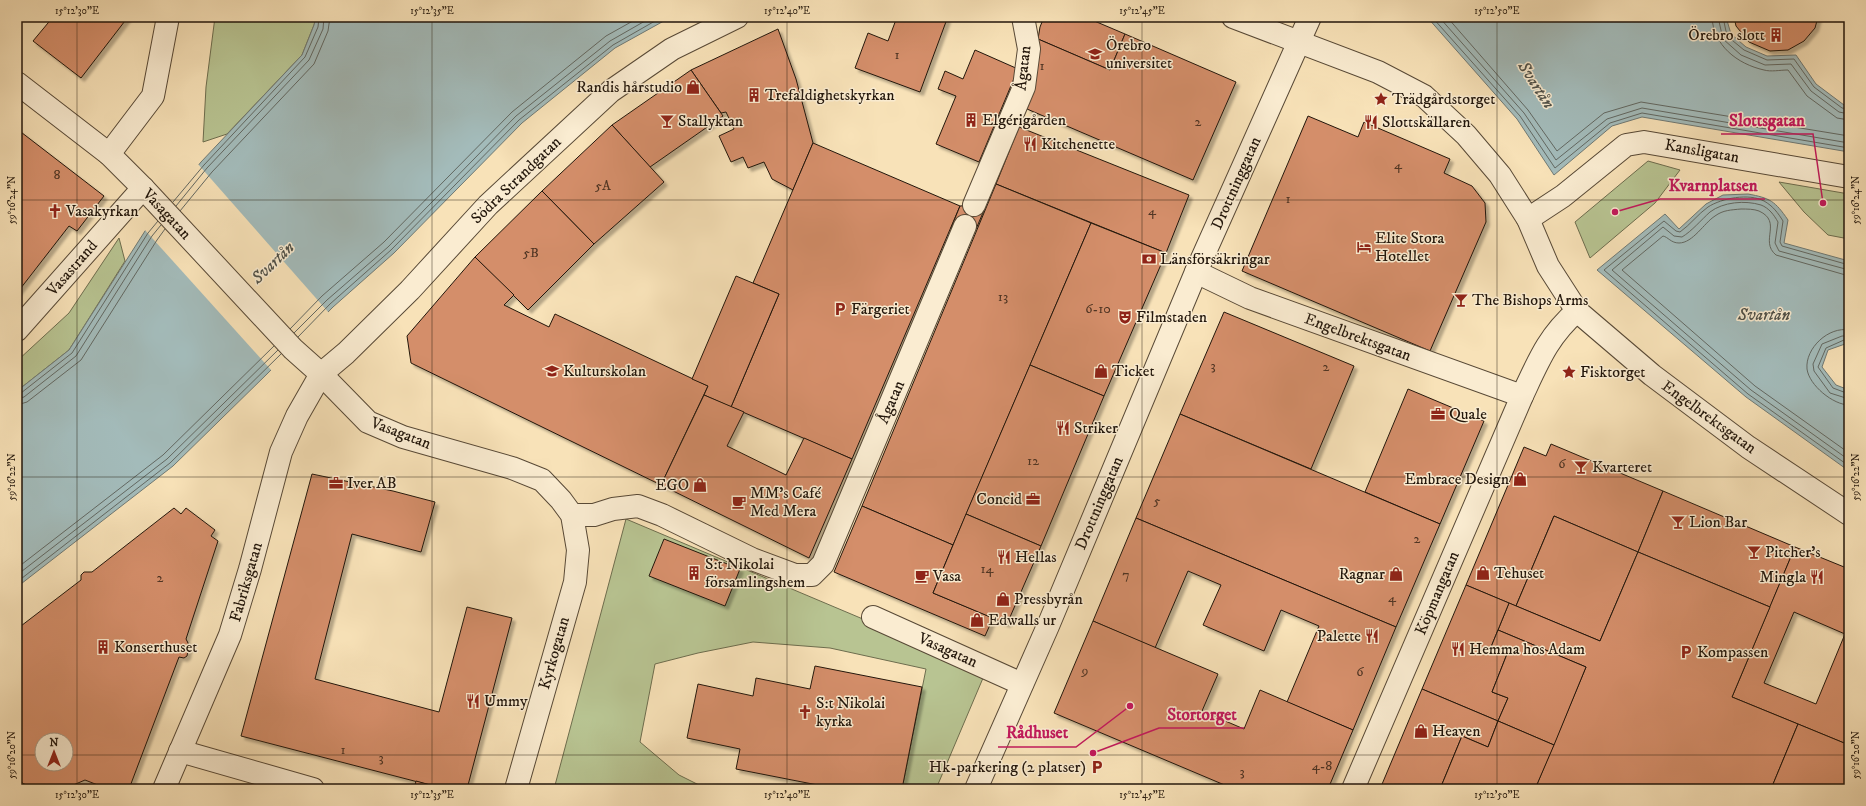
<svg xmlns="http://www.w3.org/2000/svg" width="1866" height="806" font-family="'IM FELL DW Pica',serif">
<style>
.green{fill:#b8c492;stroke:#6d6d4e}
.water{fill:#a3bbba;stroke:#6f7974}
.pier{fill:#f8e2b8}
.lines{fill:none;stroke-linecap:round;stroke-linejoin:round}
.shore{stroke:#626862;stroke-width:1}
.building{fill:#d48e6b;stroke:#22160b;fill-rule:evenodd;filter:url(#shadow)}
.minor-casing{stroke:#584936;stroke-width:24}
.minor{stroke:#faecd1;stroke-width:22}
.ticks{fill:none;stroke:#22160b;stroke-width:1;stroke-opacity:0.45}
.labels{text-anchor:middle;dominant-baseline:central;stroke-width:3;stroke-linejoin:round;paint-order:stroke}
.number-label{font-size:14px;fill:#4e3423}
.poi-label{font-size:16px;fill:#22160b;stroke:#faecd1;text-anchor:start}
.street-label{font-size:16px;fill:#22160b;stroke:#faecd1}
.water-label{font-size:17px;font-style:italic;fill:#4f5048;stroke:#faecd1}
.leader{fill:none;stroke:#c2185b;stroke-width:1.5}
.callout-dot{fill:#c2185b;stroke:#faecd1;stroke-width:1.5}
.callout-label{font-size:17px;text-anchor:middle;font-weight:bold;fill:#c2185b;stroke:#faecd1;stroke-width:3;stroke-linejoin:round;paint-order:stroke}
.neatline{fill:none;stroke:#22160b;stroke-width:1.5}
.ticks-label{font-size:10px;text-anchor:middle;fill:#22160b}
</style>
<defs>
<filter id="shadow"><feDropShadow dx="3.5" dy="3.5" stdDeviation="1" flood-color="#0004"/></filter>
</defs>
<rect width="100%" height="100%" fill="#f8e2b8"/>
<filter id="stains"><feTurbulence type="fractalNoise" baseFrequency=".005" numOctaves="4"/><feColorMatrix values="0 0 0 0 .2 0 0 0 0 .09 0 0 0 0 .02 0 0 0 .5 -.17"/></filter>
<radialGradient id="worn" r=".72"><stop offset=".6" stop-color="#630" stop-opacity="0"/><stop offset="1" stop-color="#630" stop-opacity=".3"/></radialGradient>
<g class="green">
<path d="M215,17H316L314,25L302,55L227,134L203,142L206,87Z"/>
<path d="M1648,161L1680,170L1655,203L1590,258L1575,222Z"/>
<path d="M1779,182L1849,194V239L1828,235L1804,212Z"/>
<path d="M119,238L125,261L69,350L17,391V361L69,313Z"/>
<path d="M626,519L986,671L936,789H902L926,669L830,648L753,642L698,653L655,664L640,742L679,775L707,789H554Z"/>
</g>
<g class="water">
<path d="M316,17H671L615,48L522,123L394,253L333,307L267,374L173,466L17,587V391L69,350L145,231L201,162L302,55L314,25Z"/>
<path d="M1427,17H1726L1731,34L1746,47L1767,56L1796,55L1816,84L1844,105H1849V152L1642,117L1612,126L1554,175L1517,119Z"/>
<path d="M1748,194C1770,198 1775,201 1788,220L1784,243L1849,261V345L1845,344L1828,350L1822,367L1836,385L1849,390V471L1746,397L1597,270L1665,214L1679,229L1706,204L1723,195Z"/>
</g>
<path class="pier" d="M197,163L329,313L272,371L144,229Z"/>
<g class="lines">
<g class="shore">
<path d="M1432,17L1520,116L1555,168L1610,123L1642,113L1849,148"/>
<path d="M1439,17L1524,113L1556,160L1607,119L1642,108L1849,143"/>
<path d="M1447,17L1528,110L1557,151L1604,113L1641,102L1849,136"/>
<path d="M1712,17C1713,45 1737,64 1764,70C1771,72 1780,70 1788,70L1807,96L1837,118L1849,120"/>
<path d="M1718,17L1723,39L1741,55L1765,65L1791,64L1811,91L1839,112L1849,114"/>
<path d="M1723,17L1727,36L1744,50L1767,60L1794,59L1814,87L1842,108L1849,109"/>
<path d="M173,202L204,165L305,57L318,27L319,17"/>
<path d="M176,206L207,168L309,60L323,29L324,17"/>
<path d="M180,211L212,172L314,64L328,31L330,17"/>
<path d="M1849,265L1782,246L1780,242L1783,221C1778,213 1773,206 1764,201C1749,193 1722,198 1708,207C1698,214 1690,225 1680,232L1676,231L1664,221L1604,270L1748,394L1849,466"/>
<path d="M1849,270L1779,251L1775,243L1778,222C1774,215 1769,208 1761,205C1745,200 1723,202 1710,212C1701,220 1692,231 1682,237L1674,236L1663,227L1612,270L1751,390L1849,460"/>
<path d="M1849,276L1776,255C1759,241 1783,222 1759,211C1754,209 1747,209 1741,209C1731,210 1723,210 1715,216C1704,223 1693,243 1679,243C1671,243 1668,237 1663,236L1622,270L1755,386L1849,453"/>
<path d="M290,329L322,296L384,242L512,112L606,36L640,17"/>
<path d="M1849,330C1829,326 1805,348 1807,369C1809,385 1833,405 1849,405"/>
<path d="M294,333L327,300L388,247L516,116L610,41L652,17"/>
<path d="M1849,336H1842L1822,344L1813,364L1814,371L1830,393L1849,399"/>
<path d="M298,337L330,304L391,250L519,120L613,45L662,17"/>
<path d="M1849,341L1844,340L1826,348L1818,367L1833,388L1849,394"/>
<path d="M17,394L21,393L72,353L148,233L158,221"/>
<path d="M17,399L24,397L76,356L152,236L161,225"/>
<path d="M17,405L27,402L81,360L157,240L165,229"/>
<path d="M17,568L163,455L274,346"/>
<path d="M17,575L167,459L278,350"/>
<path d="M17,582L170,463L281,354"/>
</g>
</g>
<g class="building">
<path d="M53,17H128L81,78L33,41Z"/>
<path d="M897,17H942L947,19L920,92L855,68L868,33L888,41Z"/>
<path d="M1044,17H1085L1125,34L1110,70L1038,39L1040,27Z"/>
<path d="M1734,17H1818L1815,28L1804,41L1788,50L1770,51L1749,42L1736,26Z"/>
<path d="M778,29L796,79L813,143L793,190L772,179L764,162L748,168L743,157L731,162L719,136L734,129L726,112L721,113L691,70Z"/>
<path d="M1125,34L1236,82L1193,180L1027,109L1038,39L1110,70Z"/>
<path d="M975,50L1018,69L979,162L936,144L956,96L938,89L945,71L963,79Z"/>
<path d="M691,70L723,116L650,167L612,125Z"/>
<path d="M1308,116L1358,137L1364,122L1450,159L1444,173L1472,186L1485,203L1486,222L1430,351L1242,271Z"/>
<path d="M612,125L664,182L594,244L542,191Z"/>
<path d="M1019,127L1189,195L1166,253L996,184Z"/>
<path d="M17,129L104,196L77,231L69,226L17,293Z"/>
<path d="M813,143L960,206L852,459L731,407L779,294L753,283Z"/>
<path d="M996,184L1091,223L953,545L862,506Z"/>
<path d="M542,191L594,244L528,310L475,257Z"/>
<path d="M974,205L985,208L976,229L965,226L951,228L960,206Z"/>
<path d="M1091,223L1166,253L1104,396L1030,365Z"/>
<path d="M475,257L514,295L504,305L549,327L555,314L708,386L661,485L411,363L407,336Z"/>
<path d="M736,276L779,294L731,407L704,395L708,386L692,379Z"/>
<path d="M1224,312L1354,366L1311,469L1180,414Z"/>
<path d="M1030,365L1104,396L1041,546L966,514Z"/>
<path d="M1408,389L1484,421L1440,524L1365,492Z"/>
<path d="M704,395L744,412L727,446L786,475L804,438L852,459L809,558L661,485Z"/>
<path d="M1180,414L1440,524L1396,627L1136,518Z"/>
<path d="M1551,444L1663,491L1638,552L1554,516L1516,606L1466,585L1524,447L1546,456Z"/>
<path d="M312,474L393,491L435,502L421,552L352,534L315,679L439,712L467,607L512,618L467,789H445L241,736Z"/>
<path d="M1663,491L1795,547L1770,607L1638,552Z"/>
<path d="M862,506L953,545L933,593L993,618L985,636L834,572Z"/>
<path d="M174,508L181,514L186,508L215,530L211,536L218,541L186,639L189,645L187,656L184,658L179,657L129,789H108L85,780L64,789H40L24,784L17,779V629L81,580V575L84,572H92ZM42,740H66V764H42Z"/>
<path d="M966,514L1041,546L1007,624L933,593Z"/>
<path d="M1554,516L1638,552L1600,641L1516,606Z"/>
<path d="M1136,518L1396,627L1353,730L1287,702L1319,626L1281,610L1264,651L1203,625L1221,585L1188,571L1155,648L1093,621Z"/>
<path d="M664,539L740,569L725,606L649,576Z"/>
<path d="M1795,547L1849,569V745L1732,697ZM1794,612L1845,634L1816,704L1764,683Z"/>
<path d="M1638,552L1770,607L1732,697L1798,724L1771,789H1535L1586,667L1498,630L1509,603L1600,641Z"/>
<path d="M1466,585L1509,603L1491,647L1507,654L1492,692L1508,698L1498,721L1422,689Z"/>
<path d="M1093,621L1218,674L1202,711L1244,729L1260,690L1353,730L1328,789H1234L1054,713Z"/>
<path d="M1498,630L1586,667L1554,745L1498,721L1508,698L1492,692L1507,654L1491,647Z"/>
<path d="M815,666L922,687L902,789H838L736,769L740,749L687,738L698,684L753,696L756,678L810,689Z"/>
<path d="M1422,689L1498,721L1488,747L1462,736L1440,789H1380Z"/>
<path d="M1498,721L1554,745L1535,789H1440L1462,736L1488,747Z"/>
<path d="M1798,724L1849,745V789H1771Z"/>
<path d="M416,781L445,789H414Z"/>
</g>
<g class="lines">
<defs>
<g id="minor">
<path d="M1233,17L1378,72L1424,96L1466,135L1500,175L1528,219L1548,266L1577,311L1652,375L1748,447L1849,514"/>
<path d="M17,83L109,154L143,188L293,349L321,374L368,422L403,437L512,468L542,480L561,500L572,515L578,550L575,582L516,789"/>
<path d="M109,154L153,96L168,17"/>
<path d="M974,205L1024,87L1029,49L1023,17"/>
<path d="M1528,219L1563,196L1626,145L1644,142L1849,177"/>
<path d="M1196,272L1250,298L1522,396"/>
<path d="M17,330L143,188"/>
<path d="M572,515H594L613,509L638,506L662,515L752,559L795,575H812L823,564L965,226"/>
<path d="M873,617L1022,684"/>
<path d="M180,751L313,789"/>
<path d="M164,789L230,635L250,569L281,452L297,416L321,374L346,353L410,290L488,205L611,91L672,49L737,17"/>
<path d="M976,789L1048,626L1196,272L1310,17"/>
<path d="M1353,789L1522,396C1538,362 1548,336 1577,311"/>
</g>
</defs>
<use href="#minor" class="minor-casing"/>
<use href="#minor" class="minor"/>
</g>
<path class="ticks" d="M77,17V789M432,17V789M787,17V789M1142,17V789M1497,17V789M17,200H1849M17,477H1849M17,755H42M66,755H1849"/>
<defs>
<symbol id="building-bare" viewBox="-9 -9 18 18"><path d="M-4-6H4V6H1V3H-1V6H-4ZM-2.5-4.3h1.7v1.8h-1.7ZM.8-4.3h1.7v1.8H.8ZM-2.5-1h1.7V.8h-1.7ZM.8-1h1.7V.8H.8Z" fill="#8f2418" stroke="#faecd1" stroke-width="2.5" paint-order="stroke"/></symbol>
<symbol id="university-bare" viewBox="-9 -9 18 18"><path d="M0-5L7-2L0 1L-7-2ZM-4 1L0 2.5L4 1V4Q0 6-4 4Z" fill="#8f2418" stroke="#faecd1" stroke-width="2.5" paint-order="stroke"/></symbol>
<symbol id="shop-bare" viewBox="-9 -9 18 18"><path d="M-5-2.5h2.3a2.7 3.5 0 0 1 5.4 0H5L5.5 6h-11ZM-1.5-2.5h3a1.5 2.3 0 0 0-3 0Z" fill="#8f2418" stroke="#faecd1" stroke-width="2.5" paint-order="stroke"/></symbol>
<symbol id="sight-bare" viewBox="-9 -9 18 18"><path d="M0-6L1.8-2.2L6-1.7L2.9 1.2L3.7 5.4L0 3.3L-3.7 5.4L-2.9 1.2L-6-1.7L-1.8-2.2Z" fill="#8f2418" stroke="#faecd1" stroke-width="2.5" paint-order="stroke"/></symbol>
<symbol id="bar-bare" viewBox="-9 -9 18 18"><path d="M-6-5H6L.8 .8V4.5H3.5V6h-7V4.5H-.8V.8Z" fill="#8f2418" stroke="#faecd1" stroke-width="2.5" paint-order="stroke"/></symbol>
<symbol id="restaurant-bare" viewBox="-9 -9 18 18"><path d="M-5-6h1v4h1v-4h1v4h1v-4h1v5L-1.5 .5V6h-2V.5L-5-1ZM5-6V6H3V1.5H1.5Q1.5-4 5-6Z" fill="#8f2418" stroke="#faecd1" stroke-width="2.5" paint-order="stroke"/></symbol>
<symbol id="church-bare" viewBox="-9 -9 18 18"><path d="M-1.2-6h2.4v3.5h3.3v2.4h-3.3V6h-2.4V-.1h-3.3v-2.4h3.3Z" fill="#8f2418" stroke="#faecd1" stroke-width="2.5" paint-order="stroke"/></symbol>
<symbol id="hotel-bare" viewBox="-9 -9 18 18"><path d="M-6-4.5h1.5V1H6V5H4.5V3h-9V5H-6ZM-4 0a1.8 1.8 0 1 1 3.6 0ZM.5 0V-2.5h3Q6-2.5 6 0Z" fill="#8f2418" stroke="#faecd1" stroke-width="2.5" paint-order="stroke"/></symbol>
<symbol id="bank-bare" viewBox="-9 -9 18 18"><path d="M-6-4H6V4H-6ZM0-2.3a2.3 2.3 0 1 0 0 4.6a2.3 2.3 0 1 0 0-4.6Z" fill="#8f2418" stroke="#faecd1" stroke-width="2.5" paint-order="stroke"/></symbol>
<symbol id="parking-bare" viewBox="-9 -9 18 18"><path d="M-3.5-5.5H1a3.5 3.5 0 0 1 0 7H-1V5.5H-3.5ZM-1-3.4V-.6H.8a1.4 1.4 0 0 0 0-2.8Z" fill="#8f2418" stroke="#faecd1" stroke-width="2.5" paint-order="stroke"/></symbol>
<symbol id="theatre-bare" viewBox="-9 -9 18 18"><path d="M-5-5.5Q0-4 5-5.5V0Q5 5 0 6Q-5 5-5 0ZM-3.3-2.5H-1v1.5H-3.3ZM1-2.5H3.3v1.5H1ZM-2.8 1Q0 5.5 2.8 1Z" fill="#8f2418" stroke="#faecd1" stroke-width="2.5" paint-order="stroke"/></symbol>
<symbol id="school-bare" viewBox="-9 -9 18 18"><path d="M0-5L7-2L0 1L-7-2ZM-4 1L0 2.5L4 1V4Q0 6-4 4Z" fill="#8f2418" stroke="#faecd1" stroke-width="2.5" paint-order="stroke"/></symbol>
<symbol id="office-bare" viewBox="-9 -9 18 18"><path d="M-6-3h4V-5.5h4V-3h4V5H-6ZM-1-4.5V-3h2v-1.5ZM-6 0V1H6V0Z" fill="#8f2418" stroke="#faecd1" stroke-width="2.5" paint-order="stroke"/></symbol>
<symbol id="cafe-bare" viewBox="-9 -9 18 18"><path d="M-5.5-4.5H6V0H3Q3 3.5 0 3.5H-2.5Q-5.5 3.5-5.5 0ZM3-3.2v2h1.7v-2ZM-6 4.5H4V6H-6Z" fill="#8f2418" stroke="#faecd1" stroke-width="2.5" paint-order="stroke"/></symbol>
</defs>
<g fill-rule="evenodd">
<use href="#building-bare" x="1766" y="25" width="20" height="20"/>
<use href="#university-bare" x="1085" y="44" width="20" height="20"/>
<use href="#shop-bare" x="683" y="77" width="20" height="20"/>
<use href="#building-bare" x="744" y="85" width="20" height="20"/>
<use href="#sight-bare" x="1371" y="89" width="20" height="20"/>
<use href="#building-bare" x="961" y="110" width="20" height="20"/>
<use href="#bar-bare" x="657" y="111" width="20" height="20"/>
<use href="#restaurant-bare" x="1361" y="112" width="20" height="20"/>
<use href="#restaurant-bare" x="1020" y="134" width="20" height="20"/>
<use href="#church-bare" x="45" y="201" width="20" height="20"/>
<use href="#hotel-bare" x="1354" y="237" width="20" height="20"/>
<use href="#bank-bare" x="1139" y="249" width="20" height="20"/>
<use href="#bar-bare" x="1451" y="290" width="20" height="20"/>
<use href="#parking-bare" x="830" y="299" width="20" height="20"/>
<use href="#theatre-bare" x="1115" y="307" width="20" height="20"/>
<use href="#school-bare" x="542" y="361" width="20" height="20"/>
<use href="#shop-bare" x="1091" y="361" width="20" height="20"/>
<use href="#sight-bare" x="1559" y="362" width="20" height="20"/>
<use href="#office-bare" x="1428" y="404" width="20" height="20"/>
<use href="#restaurant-bare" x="1053" y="418" width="20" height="20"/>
<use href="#bar-bare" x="1571" y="457" width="20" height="20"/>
<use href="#shop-bare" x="1510" y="469" width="20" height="20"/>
<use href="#office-bare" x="326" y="473" width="20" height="20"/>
<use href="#shop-bare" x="690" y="475" width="20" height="20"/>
<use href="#office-bare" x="1023" y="489" width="20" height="20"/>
<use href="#cafe-bare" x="729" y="492" width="20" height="20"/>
<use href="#bar-bare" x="1668" y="512" width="20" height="20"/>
<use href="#bar-bare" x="1744" y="542" width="20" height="20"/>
<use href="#restaurant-bare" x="994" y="547" width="20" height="20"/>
<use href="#building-bare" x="684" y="563" width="20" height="20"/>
<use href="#shop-bare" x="1473" y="563" width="20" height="20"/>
<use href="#shop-bare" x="1386" y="564" width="20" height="20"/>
<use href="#cafe-bare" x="912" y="566" width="20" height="20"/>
<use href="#restaurant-bare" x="1807" y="567" width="20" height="20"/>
<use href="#shop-bare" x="993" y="589" width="20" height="20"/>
<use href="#shop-bare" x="967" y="610" width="20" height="20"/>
<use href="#restaurant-bare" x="1362" y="626" width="20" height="20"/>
<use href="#building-bare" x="93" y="637" width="20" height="20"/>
<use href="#restaurant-bare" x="1448" y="639" width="20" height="20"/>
<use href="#parking-bare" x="1676" y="642" width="20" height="20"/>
<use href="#restaurant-bare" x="463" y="691" width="20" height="20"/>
<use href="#church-bare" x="795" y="702" width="20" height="20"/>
<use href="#shop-bare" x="1411" y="721" width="20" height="20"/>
<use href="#parking-bare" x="1087" y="757" width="20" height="20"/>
</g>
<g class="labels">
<g class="number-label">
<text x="897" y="55">1</text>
<text x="1042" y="66">1</text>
<text x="1198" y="122">2</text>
<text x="1398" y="165">4</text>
<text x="57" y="175">8</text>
<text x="603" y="186">5A</text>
<text x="1288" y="199">1</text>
<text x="1152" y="211">4</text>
<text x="531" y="253">5B</text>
<text x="1003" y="297">13</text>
<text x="1098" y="309">6-10</text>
<text x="1213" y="366">3</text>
<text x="1326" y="367">2</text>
<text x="1033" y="461">12</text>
<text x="1562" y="464">6</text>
<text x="1157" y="501">5</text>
<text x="1417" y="539">2</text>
<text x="987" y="569">14</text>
<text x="1126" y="575">7</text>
<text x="160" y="578">2</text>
<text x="1392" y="598">4</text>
<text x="1085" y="671">9</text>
<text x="1360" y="672">6</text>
<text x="343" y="750">1</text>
<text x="381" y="758">3</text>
<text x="1322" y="766">4-8</text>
<text x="1242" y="772">3</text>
</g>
<g class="poi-label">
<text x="1765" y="35" text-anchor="end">Örebro slott</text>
<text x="1106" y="45">Örebro<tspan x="1106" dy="18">universitet</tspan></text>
<text x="682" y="87" text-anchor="end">Randis hårstudio</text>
<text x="765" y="95">Trefaldighetskyrkan</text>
<text x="1392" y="99">Trädgårdstorget</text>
<text x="982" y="120">Elgérigården</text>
<text x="678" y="121">Stallyktan</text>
<text x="1382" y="122">Slottskällaren</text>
<text x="1041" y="144">Kitchenette</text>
<text x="66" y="211">Vasakyrkan</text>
<text x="1375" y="238">Elite Stora<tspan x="1375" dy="18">Hotellet</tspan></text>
<text x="1160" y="259">Länsförsäkringar</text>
<text x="1472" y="300">The Bishops Arms</text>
<text x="851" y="309">Färgeriet</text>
<text x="1136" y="317">Filmstaden</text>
<text x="563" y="371">Kulturskolan</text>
<text x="1112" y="371">Ticket</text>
<text x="1580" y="372">Fisktorget</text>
<text x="1449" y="414">Quale</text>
<text x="1074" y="428">Striker</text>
<text x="1592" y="467">Kvarteret</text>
<text x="1509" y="479" text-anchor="end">Embrace Design</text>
<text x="347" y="483">Iver AB</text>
<text x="689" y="485" text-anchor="end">EGO</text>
<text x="750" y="493">MM's Café<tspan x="750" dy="18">Med Mera</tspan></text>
<text x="1022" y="499" text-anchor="end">Concid</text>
<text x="1689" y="522">Lion Bar</text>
<text x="1765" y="552">Pitcher's</text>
<text x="1015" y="557">Hellas</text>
<text x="705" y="564">S:t Nikolai<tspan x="705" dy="18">församlingshem</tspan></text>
<text x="1494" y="573">Tehuset</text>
<text x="1385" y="574" text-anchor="end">Ragnar</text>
<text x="933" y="576">Vasa</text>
<text x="1806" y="577" text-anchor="end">Mingla</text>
<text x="1014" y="599">Pressbyrån</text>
<text x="988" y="620">Edwalls ur</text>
<text x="1361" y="636" text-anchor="end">Palette</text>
<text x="114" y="647">Konserthuset</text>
<text x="1469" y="649">Hemma hos Adam</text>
<text x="1697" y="652">Kompassen</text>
<text x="484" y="701">Ummy</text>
<text x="816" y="703">S:t Nikolai<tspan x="816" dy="18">kyrka</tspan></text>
<text x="1432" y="731">Heaven</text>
<text x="1086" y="767" text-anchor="end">Hk-parkering (2 platser)</text>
</g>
<g class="street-label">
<text transform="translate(1023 68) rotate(-84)">Ågatan</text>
<text transform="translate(1702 151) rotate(10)">Kansligatan</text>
<text transform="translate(516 180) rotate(-44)">Södra Strandgatan</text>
<text transform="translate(1236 183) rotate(-66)">Drottninggatan</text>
<text transform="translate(167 214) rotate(47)">Vasagatan</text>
<text transform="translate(72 268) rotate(-49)">Vasastrand</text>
<text transform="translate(1358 337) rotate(20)">Engelbrektsgatan</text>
<text transform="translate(891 402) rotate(-67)">Ågatan</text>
<text transform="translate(1709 417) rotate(36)">Engelbrektsgatan</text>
<text transform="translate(401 433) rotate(21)">Vasagatan</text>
<text transform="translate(1099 503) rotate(-67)">Drottninggatan</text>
<text transform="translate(246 582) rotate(-74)">Fabriksgatan</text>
<text transform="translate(1437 593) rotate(-67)">Köpmangatan</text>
<text transform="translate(948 650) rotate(24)">Vasagatan</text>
<text transform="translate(554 653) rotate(-74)">Kyrkogatan</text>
</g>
<g class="water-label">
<text transform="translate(1536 85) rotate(57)">Svartån</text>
<text transform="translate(273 263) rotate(-44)">Svartån</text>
<text x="1764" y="315">Svartån</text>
</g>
</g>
<path class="leader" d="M1823 203L1813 134H1721M1615 212L1660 199H1765M1093 753L1159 728H1244M1130 706L1076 747H998"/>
<g class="callout-dot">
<circle cx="1823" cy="203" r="4"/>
<circle cx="1615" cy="212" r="4"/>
<circle cx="1093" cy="753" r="4"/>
<circle cx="1130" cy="706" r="4"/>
</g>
<g class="callout-label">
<text x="1767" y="126">Slottsgatan</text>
<text x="1713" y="191">Kvarnplatsen</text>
<text x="1202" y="720">Stortorget</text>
<text x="1037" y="738">Rådhuset</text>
</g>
<rect width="1866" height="806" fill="none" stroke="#f8e2b8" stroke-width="44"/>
<g transform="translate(54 752)"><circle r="19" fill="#faecd1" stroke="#a49682"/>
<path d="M0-3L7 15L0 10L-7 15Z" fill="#8f2418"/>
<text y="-6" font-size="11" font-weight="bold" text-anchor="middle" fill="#22160b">N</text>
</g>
<rect x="22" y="22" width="1822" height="762" class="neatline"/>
<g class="ticks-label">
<text x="77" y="14">15°12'30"E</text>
<text x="432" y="14">15°12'35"E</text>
<text x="787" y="14">15°12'40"E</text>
<text x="1142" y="14">15°12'45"E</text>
<text x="1497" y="14">15°12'50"E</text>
<text transform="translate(11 200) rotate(-90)" y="4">59°16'24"N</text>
<text transform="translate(1855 200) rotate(-90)" y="4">59°16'24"N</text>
<text transform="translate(11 477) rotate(-90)" y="4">59°16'22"N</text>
<text transform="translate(1855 477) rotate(-90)" y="4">59°16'22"N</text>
<text transform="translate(11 755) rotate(-90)" y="4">59°16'20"N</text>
<text transform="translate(1855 755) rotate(-90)" y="4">59°16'20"N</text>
<text x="77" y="798">15°12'30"E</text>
<text x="432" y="798">15°12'35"E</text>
<text x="787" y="798">15°12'40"E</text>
<text x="1142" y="798">15°12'45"E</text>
<text x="1497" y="798">15°12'50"E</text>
</g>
<rect width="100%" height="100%" filter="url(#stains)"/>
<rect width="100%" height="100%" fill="url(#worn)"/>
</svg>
